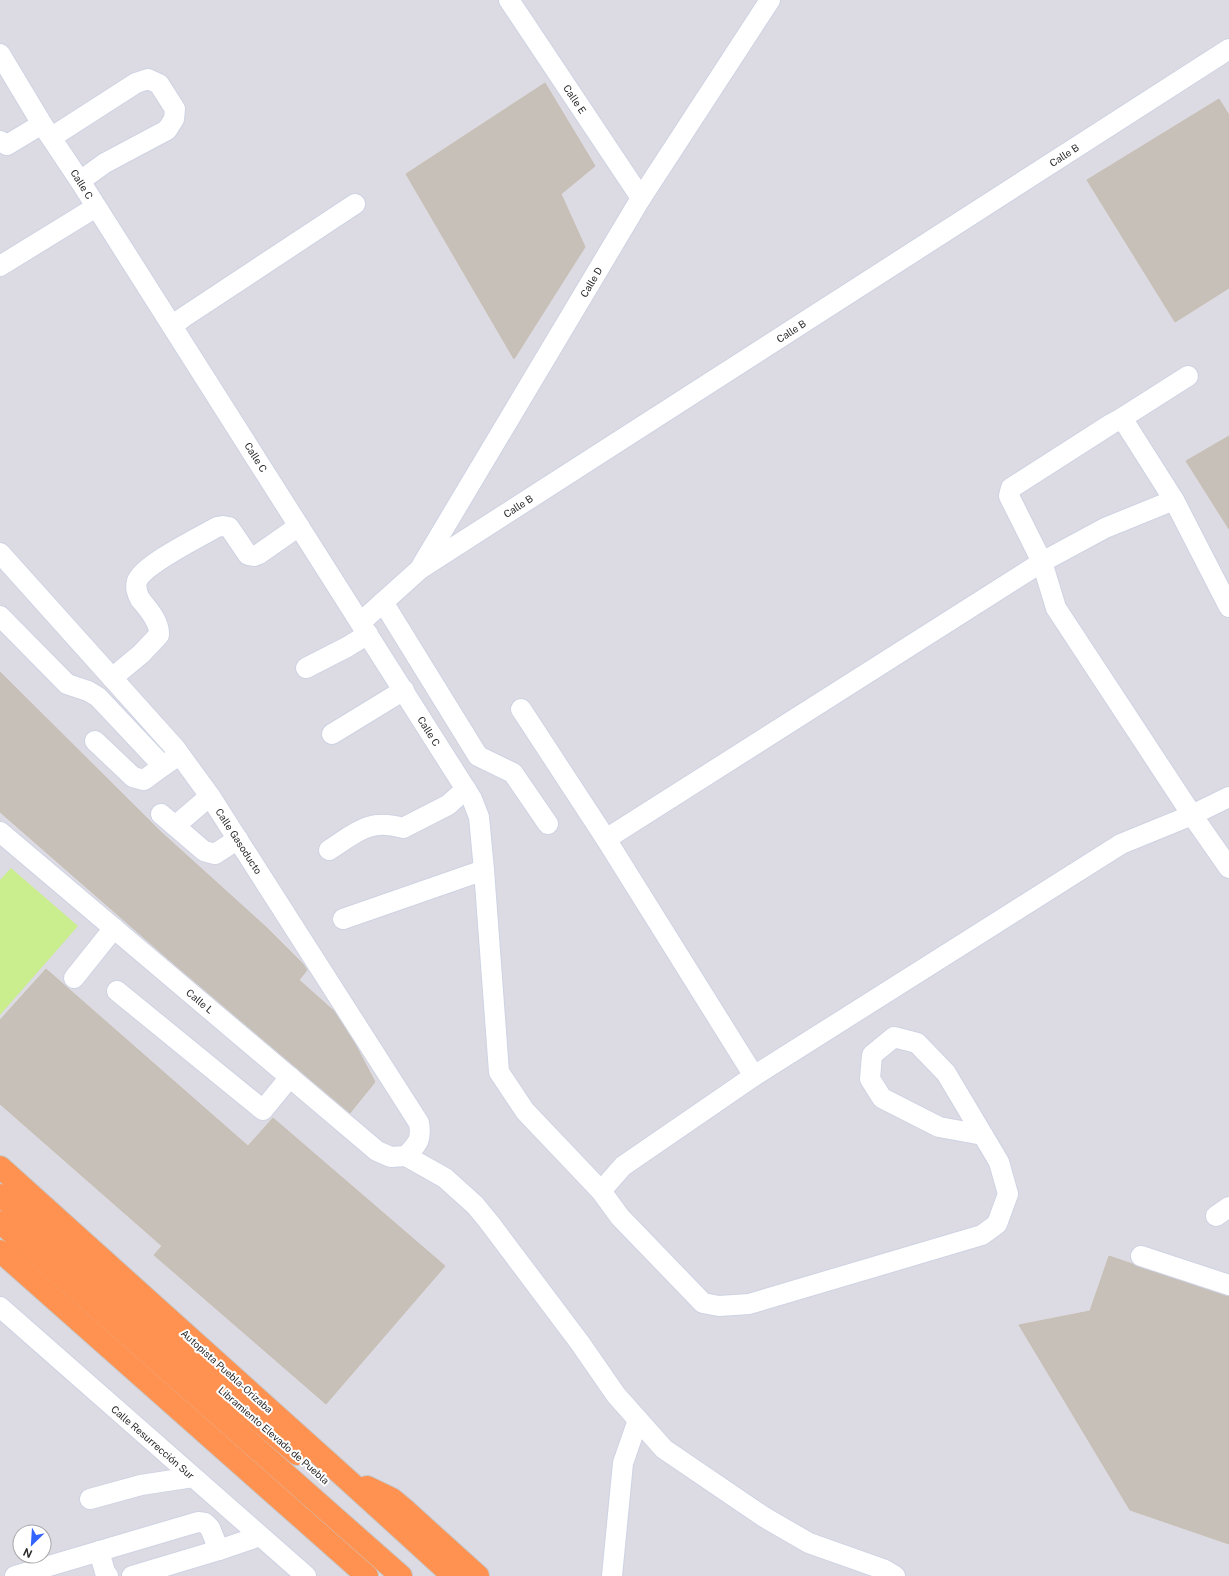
<svg xmlns="http://www.w3.org/2000/svg" width="1229" height="1576" font-family="'Public Sans',sans-serif">
<style>
.industrial{fill:#dcdae3;fill-rule:evenodd}
.pitch{fill:#caee8d}
.building{fill:#c7c0b9;stroke:#c7bfb3}
.lines{fill:none;stroke-linecap:round;stroke-linejoin:round}
.minor-casing{stroke:#ced3e3;stroke-width:22}
.highway-casing{stroke:#c7c7c7;stroke-width:24}
.minor{stroke:#fff;stroke-width:20}
.highway{stroke:#ff9251;stroke-width:22}
.labels{text-anchor:middle;dominant-baseline:central;stroke-width:4;stroke-linejoin:round;paint-order:stroke}
.street-label{font-size:10px;fill:#282828;stroke:#fff}
</style>
<rect width="100%" height="100%" fill="#ece3d9"/>
<path class="industrial" d="M0,0H1229V1576H0ZM20,1532H44V1556H20Z"/>
<path class="pitch" d="M11,868L78,926L0,1015V880Z"/>
<g class="building">
<path d="M545,83L595,166L561,194L585,247L514,359L406,174Z"/>
<path d="M1219,99L1229,115V288L1175,322L1087,180Z"/>
<path d="M1229,436V529L1186,461Z"/>
<path d="M0,672L161,832L267,928L303,964L307,970L299,980L335,1012L354,1042L375,1082L350,1113L174,964L0,812Z"/>
<path d="M46,969L248,1146L273,1118L445,1266L326,1404L154,1255L162,1246L0,1104V1020Z"/>
<path d="M1109,1256L1229,1297V1544L1130,1510L1019,1325L1090,1311Z"/>
</g>
<g class="lines">
<defs>
<g id="minor">
<path d="M509,0L641,198"/>
<path d="M0,54L42,124L80,181L472,799L479,817L484,870L499,1072L525,1111L601,1191"/>
<path d="M52,137L136,83L148,79L159,84L175,109L174,119L167,130L105,163L80,181"/>
<path d="M0,141L7,145L42,124"/>
<path d="M0,266L96,207"/>
<path d="M172,326L184,317L355,204"/>
<path d="M1122,418L1188,376"/>
<path d="M0,553L175,748L210,796L419,1123C422,1141 417,1144 406,1156"/>
<path d="M422,565L641,198L770,0"/>
<path d="M383,602L478,756L513,773L548,824"/>
<path d="M1229,607L1174,500L1105,528L1042,562L1056,608L1192,815L1229,868"/>
<path d="M0,616L67,684L88,691L98,697L163,766L179,755"/>
<path d="M361,622L420,569L1229,49"/>
<path d="M306,668L347,647L368,634"/>
<path d="M112,678L141,654L159,635C160,622 148,609 140,599C137,593 135,588 137,581C144,564 200,537 217,527L223,526L229,527L248,555L254,556L259,554L299,526"/>
<path d="M521,709L606,839L754,1076"/>
<path d="M332,734L404,690"/>
<path d="M95,741L133,777L144,780L163,766"/>
<path d="M161,814L204,851L215,854L238,839"/>
<path d="M175,826L210,796"/>
<path d="M0,832L377,1151L391,1157L406,1156"/>
<path d="M606,839L1042,562L1009,496L1011,488L1111,424L1122,418L1174,500"/>
<path d="M329,850C356,833 368,818 403,828L448,805L466,789"/>
<path d="M343,919L484,870"/>
<path d="M74,978L114,928"/>
<path d="M117,991L263,1110L290,1077"/>
<path d="M983,1135L939,1127L882,1098L870,1079L872,1055L894,1037L917,1043L946,1073L999,1162L1008,1194L997,1224L982,1235L749,1304L719,1306L703,1303L620,1217L601,1191L623,1166L754,1076L1121,844L1192,815L1229,797"/>
<path d="M406,1156L445,1178L475,1205L489,1222L580,1343L616,1395L664,1449L764,1517L809,1543L885,1570L895,1576"/>
<path d="M1216,1216L1229,1207"/>
<path d="M1141,1256L1229,1285"/>
<path d="M0,1307L306,1576"/>
<path d="M90,1499L141,1485L193,1477"/>
<path d="M99,1551L105,1572L108,1576"/>
<path d="M15,1576L198,1522L205,1523L210,1528L219,1550"/>
<path d="M132,1576L219,1550L260,1536"/>
<path d="M612,1576L623,1463L638,1420"/>
</g>
<g id="highway">
<path d="M0,1167L350,1482L453,1576"/>
<path d="M0,1195L112,1295L297,1454"/>
<path d="M0,1222L401,1576"/>
<path d="M0,1251L367,1576"/>
<path d="M367,1487L392,1499L404,1509L478,1576"/>
</g>
</defs>
<use href="#minor" class="minor-casing"/>
<use href="#highway" class="highway-casing"/>
<use href="#minor" class="minor"/>
<use href="#highway" class="highway"/>
</g>
<g class="labels">
<g class="street-label">
<text transform="translate(575 99) rotate(56)">Calle E</text>
<text transform="translate(1064 155) rotate(-33)">Calle B</text>
<text transform="translate(82 184) rotate(58)">Calle C</text>
<text transform="translate(591 282) rotate(-59)">Calle D</text>
<text transform="translate(791 331) rotate(-33)">Calle B</text>
<text transform="translate(256 457) rotate(58)">Calle C</text>
<text transform="translate(518 506) rotate(-33)">Calle B</text>
<text transform="translate(429 731) rotate(58)">Calle C</text>
<text transform="translate(239 841) rotate(57)">Calle Gasoducto</text>
<text transform="translate(200 1001) rotate(40)">Calle L</text>
<text transform="translate(227 1371) rotate(42)">Autopista Puebla-Orizaba</text>
<text transform="translate(274 1435) rotate(41)">Libramiento Elevado de Puebla</text>
<text transform="translate(153 1442) rotate(41)">Calle Resurrección Sur</text>
</g>
</g>
<g transform="translate(32 1544) rotate(205)"><circle r="19" fill="#ffffff" stroke="#a9a9a9"/>
<path d="M0-3L7 15L0 10L-7 15Z" fill="#3364ff"/>
<text y="-6" font-size="11" font-weight="bold" text-anchor="middle" fill="#282828">N</text>
</g>
</svg>
